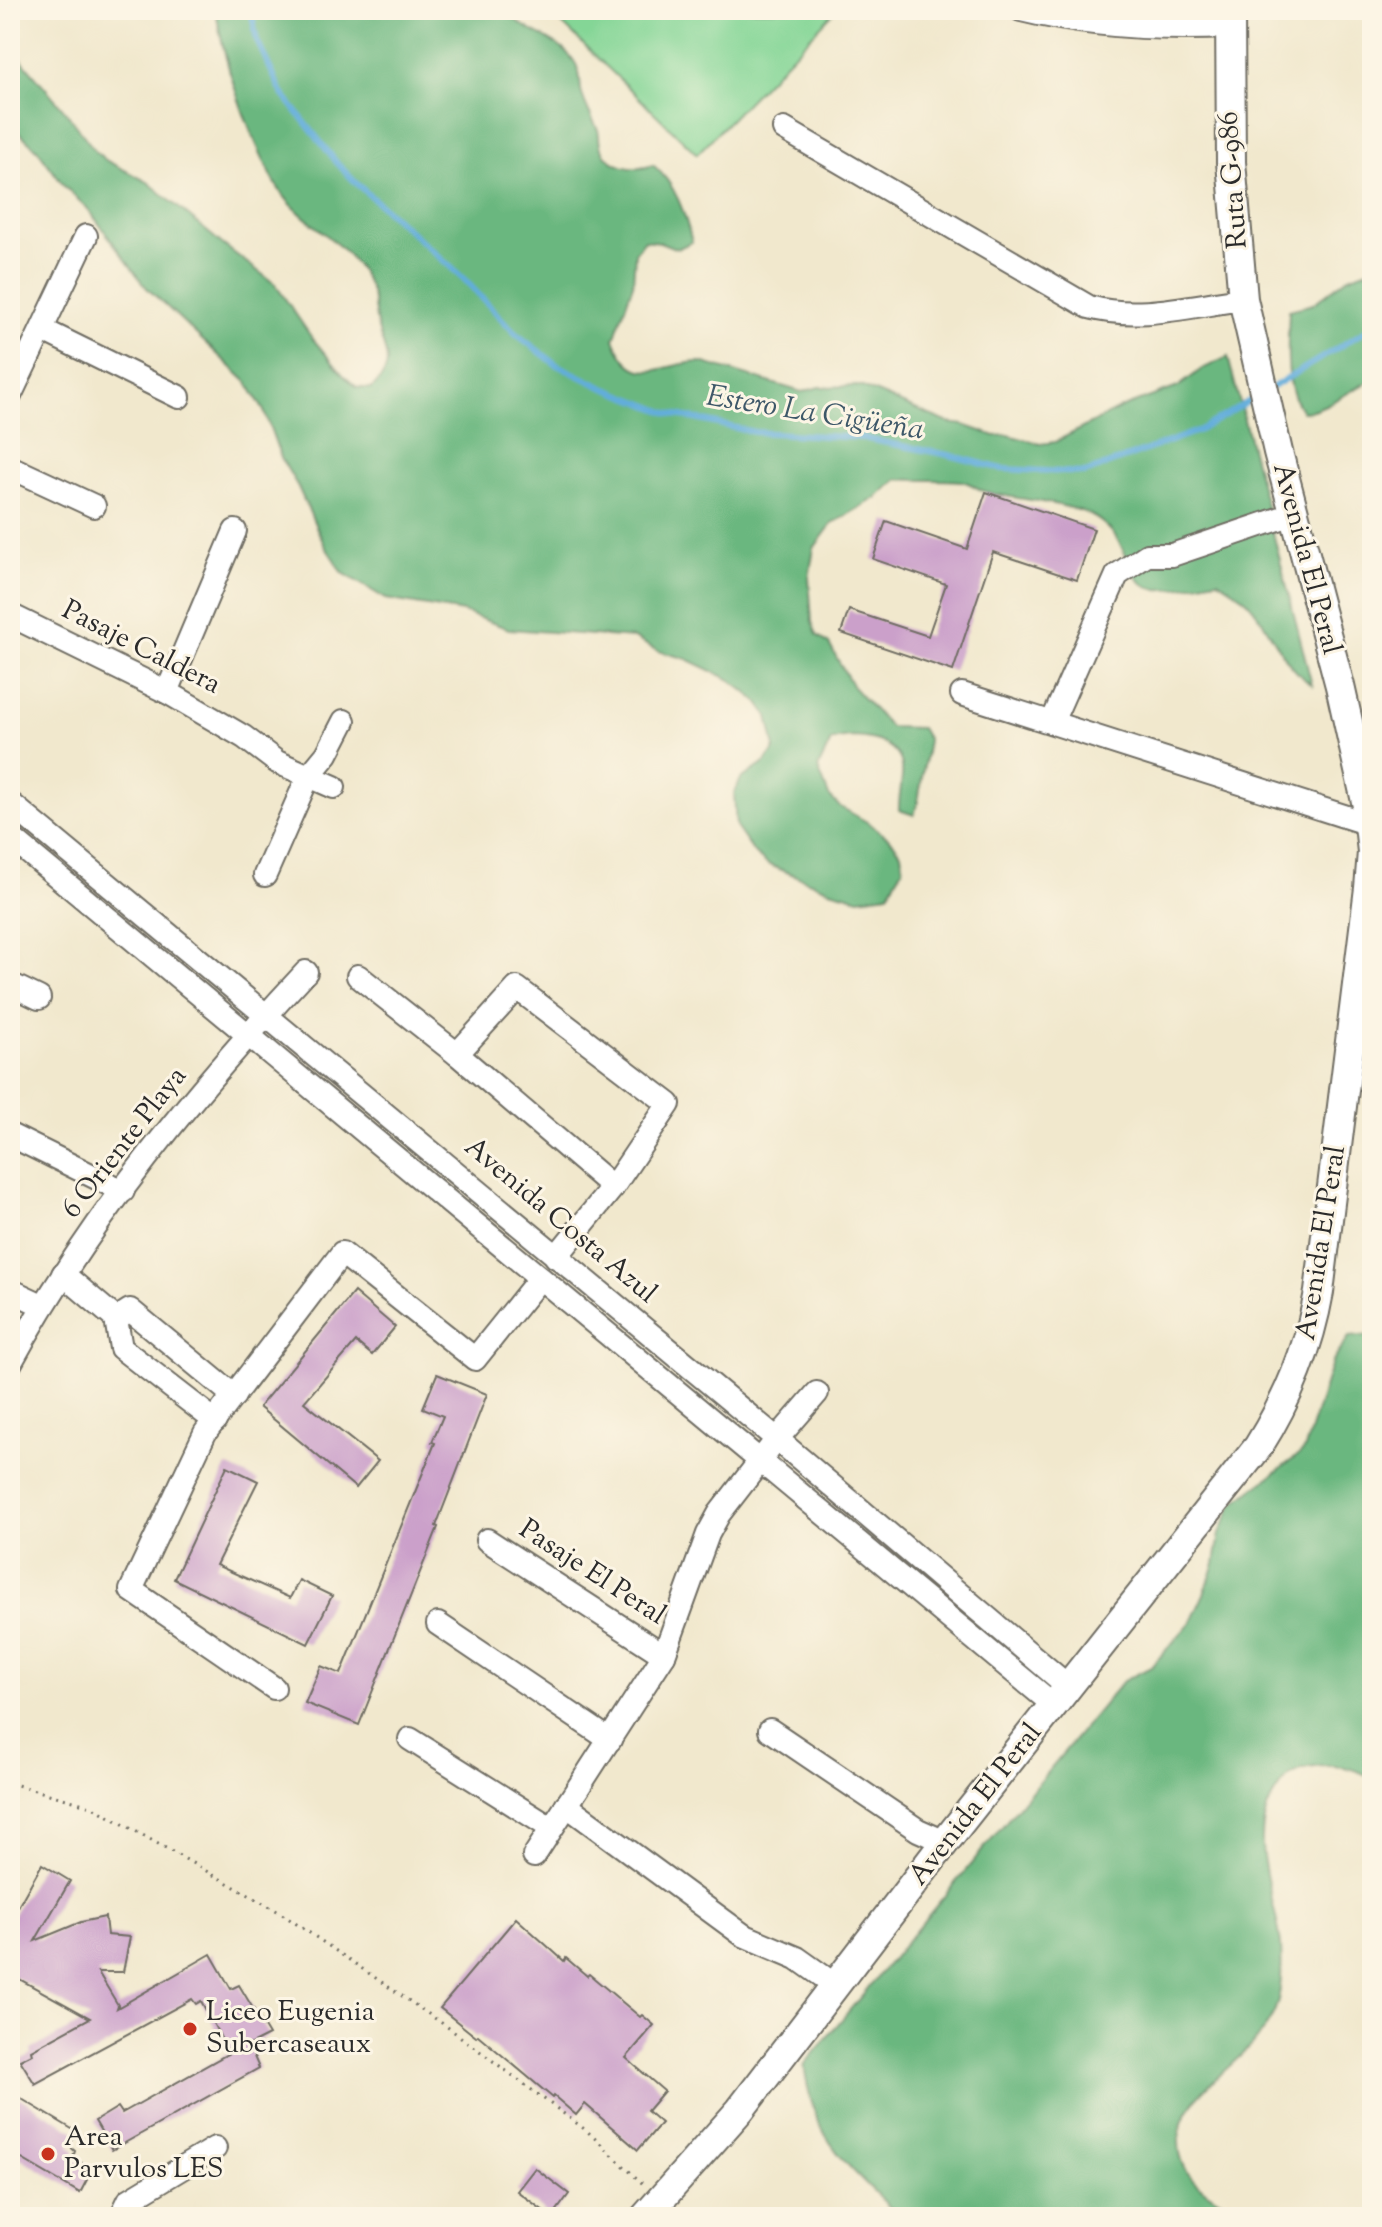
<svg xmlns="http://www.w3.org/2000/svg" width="1382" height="2227" font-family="'Sorts Mill Goudy',serif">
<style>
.green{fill:#84d696;stroke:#588060;stroke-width:2}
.forest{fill:#6bb77f;stroke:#4b7155;stroke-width:2}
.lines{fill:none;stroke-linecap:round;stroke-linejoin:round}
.stream{stroke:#62addb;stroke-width:6}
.building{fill:#cba0ca}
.minor-casing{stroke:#706d64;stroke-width:26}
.major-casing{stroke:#706d64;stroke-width:32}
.path{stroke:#706d64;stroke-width:3;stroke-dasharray:2 6;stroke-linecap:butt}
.minor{stroke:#fff;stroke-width:22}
.major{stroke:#fff;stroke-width:28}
.poi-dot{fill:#c8321e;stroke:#fcf5e5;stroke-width:3}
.labels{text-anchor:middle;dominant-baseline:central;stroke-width:6;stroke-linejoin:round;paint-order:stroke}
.street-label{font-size:28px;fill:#2b2b2b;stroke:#fcf5e5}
.poi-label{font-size:28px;fill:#2b2b2b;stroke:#fcf5e5;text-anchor:start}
.water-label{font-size:30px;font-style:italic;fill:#3e5869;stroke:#fcf5e5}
</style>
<rect width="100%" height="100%" fill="#fcf5e5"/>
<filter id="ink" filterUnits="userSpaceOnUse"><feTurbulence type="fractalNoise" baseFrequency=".0125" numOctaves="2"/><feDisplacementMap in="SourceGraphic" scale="16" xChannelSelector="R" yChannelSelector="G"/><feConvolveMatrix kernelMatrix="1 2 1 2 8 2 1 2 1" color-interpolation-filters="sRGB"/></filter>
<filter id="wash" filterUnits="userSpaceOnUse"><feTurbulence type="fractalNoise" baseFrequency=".006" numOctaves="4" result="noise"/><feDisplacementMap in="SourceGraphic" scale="32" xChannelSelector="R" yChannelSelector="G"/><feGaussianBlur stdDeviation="1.8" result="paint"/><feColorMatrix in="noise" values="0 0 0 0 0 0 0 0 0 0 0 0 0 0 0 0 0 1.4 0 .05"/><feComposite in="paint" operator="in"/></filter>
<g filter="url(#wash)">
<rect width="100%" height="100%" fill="#f1e8cd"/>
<path class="green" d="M557,10H836L697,154L553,15Z"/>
<g class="forest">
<path d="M216,10H506C523,33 558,37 574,61C580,69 580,80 581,90C584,105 592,117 598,130C600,135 598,142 601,148C610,168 635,172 653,165C676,184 685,214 692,242L677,249L660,242L645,240L635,253L633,284L614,339C636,393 661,362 701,362L802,392L819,387L860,386L949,423L964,425L995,436L1009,435L1040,444L1055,442L1123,407L1178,387L1202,369L1228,357L1312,685C1284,666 1274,635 1253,608C1244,596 1231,588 1218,580C1198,582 1177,591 1157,589C1132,586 1130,561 1120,544C1113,530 1099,518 1084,512C1053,501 1018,500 987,492C977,490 972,482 960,481C939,479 919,481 898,479L876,498L832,524L814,548L809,578L812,622L817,635L829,644L853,687L890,727L921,728L928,740L918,802L914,815L899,810C898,795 906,771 900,759C889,736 851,734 831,741L818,768L829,796L839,806L867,822L892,841L901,853L903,868L888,894L859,898L830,890L767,864L755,854L736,827L734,793L741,779L766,762L775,748L768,716L758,702L731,680L687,659L658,651L634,638L509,629L463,612L386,599L343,573L325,546L298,487L281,458L264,411L247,382L146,287L88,209L64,186L37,149L10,124V46L66,112L96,152L107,161L148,182L221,243L275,284L312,338L344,376L357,387L371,389C395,368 387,357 378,329C374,314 375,297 367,282C345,236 296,224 273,179C246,126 225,69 216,10Z"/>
<path d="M1372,268V380C1350,390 1325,410 1302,412C1283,384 1288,343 1289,310L1313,304L1347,278Z"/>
<path d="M1372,1335V1779C1354,1766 1330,1764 1308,1768C1291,1771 1286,1778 1276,1792C1244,1838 1276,1896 1281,1945C1282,1963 1282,1983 1278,2000C1264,2059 1180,2085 1179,2140C1178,2185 1220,2201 1254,2217H899C873,2188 837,2161 821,2126C811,2107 807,2086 804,2065L1123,1681L1151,1667L1191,1622L1204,1594L1215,1564L1220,1533L1233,1504L1304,1451L1332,1363L1349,1337Z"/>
</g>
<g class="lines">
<g class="stream">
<path d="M251,10L257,41L282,93L337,163L358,185L464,279L515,333L557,365L602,387L668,413L754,432L862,438L949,455L1002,469L1085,473L1200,430L1256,397"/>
<path d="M1273,387L1372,327"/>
</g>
</g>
<g id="blocks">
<g class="building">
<path d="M986,492L1094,529L1077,580L993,552L953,671L841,633L849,610L928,636L946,584L873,559L886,521L967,549Z"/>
<path d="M354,1292L395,1327L372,1355L356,1342L304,1402L378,1461L356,1488L259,1407Z"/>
<path d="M437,1374L487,1394L436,1526L438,1527L359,1725L305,1703L321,1666L341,1674L435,1443L432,1442L443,1416L423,1408Z"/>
<path d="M227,1466L258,1481L216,1565L290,1598L299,1580L332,1596L308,1644L174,1579Z"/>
<path d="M42,1864L70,1881L35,1941L81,1922L105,1917L107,1935L130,1937L123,1972H98L118,2005L117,2008L211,1954L231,1989L239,1985L269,2035L249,2045L259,2068L112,2150L95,2121L118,2107L122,2113L229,2053L201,2001L196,2004L192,1999L35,2084L20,2060L32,2054L31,2050L90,2018L10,1974V1921Z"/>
<path d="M516,1918L564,1961L566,1958L587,1976L589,1974L640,2017L642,2015L654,2025L626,2058L664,2091L647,2111L661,2123L638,2150L585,2104L576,2115L554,2096L553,2098L478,2035L476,2037L440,2008Z"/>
<path d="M10,2092L77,2132L69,2146L75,2151L73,2157L92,2170L80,2193L10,2152Z"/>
<path d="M535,2168L569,2194L552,2217L517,2191Z"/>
</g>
</g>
</g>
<g filter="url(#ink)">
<use href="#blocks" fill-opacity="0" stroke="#706d64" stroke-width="2"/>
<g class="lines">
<defs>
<g id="minor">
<path d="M1021,10C1089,27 1159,30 1229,27"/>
<path d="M784,129L1089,307C1139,321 1193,305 1243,299"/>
<path d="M43,330L179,397"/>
<path d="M10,396L86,236"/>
<path d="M10,467L94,506"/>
<path d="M10,615L167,692L244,737L277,762L334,787"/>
<path d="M167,692L235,531"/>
<path d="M962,694L1372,825"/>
<path d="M1052,722L1117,575L1147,555H1172L1296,513"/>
<path d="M10,803L777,1439L1070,1688"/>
<path d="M10,837L1055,1706"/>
<path d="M265,875L308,777L327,754L344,721"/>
<path d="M358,976L457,1054L613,1187"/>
<path d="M10,984L39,998"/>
<path d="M457,1054L517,988L669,1104L613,1187L556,1257"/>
<path d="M10,1135L123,1191"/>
<path d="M63,1274L116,1319"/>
<path d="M10,1290L42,1305"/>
<path d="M10,1364C88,1221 195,1091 306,972"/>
<path d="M215,1421L121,1348L116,1319L130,1310L234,1396"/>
<path d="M487,1540L664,1655"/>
<path d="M438,1624L610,1740"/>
<path d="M274,1688L131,1590L205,1433L342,1253L475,1359L540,1278"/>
<path d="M770,1730L918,1830L945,1842"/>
<path d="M410,1739L551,1828"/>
<path d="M566,1805L743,1935L797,1958L835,1985"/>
<path d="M534,1856L664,1655L708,1534L719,1514L777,1439L817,1393"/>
<path d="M121,2217L129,2200L215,2148"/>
</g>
<path id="major" d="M645,2217L740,2110L945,1842L1258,1447C1289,1398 1309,1349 1319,1292L1369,888L1372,852L1367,806L1340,686L1278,452L1243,299L1231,162L1230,10"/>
</defs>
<use href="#minor" class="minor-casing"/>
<use href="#major" class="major-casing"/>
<path class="path" d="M10,1783L91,1806L279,1912L446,2026L587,2131L643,2184"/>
<use href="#minor" class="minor"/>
<use href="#major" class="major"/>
</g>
</g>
<g class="poi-dot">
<circle cx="190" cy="2029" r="8"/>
<circle cx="48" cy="2154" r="8"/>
</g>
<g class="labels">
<g class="street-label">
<text transform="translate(1234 180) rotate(-94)">Ruta G-986</text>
<text transform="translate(1306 559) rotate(75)">Avenida El Peral</text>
<text transform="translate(141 648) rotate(27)">Pasaje Caldera</text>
<text transform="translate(125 1143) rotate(-52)">6 Oriente Playa</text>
<text transform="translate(560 1221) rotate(40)">Avenida Costa Azul</text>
<text transform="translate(1322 1243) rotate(-81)">Avenida El Peral</text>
<text transform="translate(592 1573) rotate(33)">Pasaje El Peral</text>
<text transform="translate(976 1805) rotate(-52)">Avenida El Peral</text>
</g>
<g class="poi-label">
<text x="206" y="2013">Liceo Eugenia<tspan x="206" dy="32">Subercaseaux</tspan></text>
<text x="64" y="2138">Area<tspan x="64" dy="32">Parvulos LES</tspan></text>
</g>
<g class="water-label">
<text transform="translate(815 414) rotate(9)">Estero La Cigüeña</text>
</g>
</g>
<rect width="1382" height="2227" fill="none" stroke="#fcf5e5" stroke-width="40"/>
</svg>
